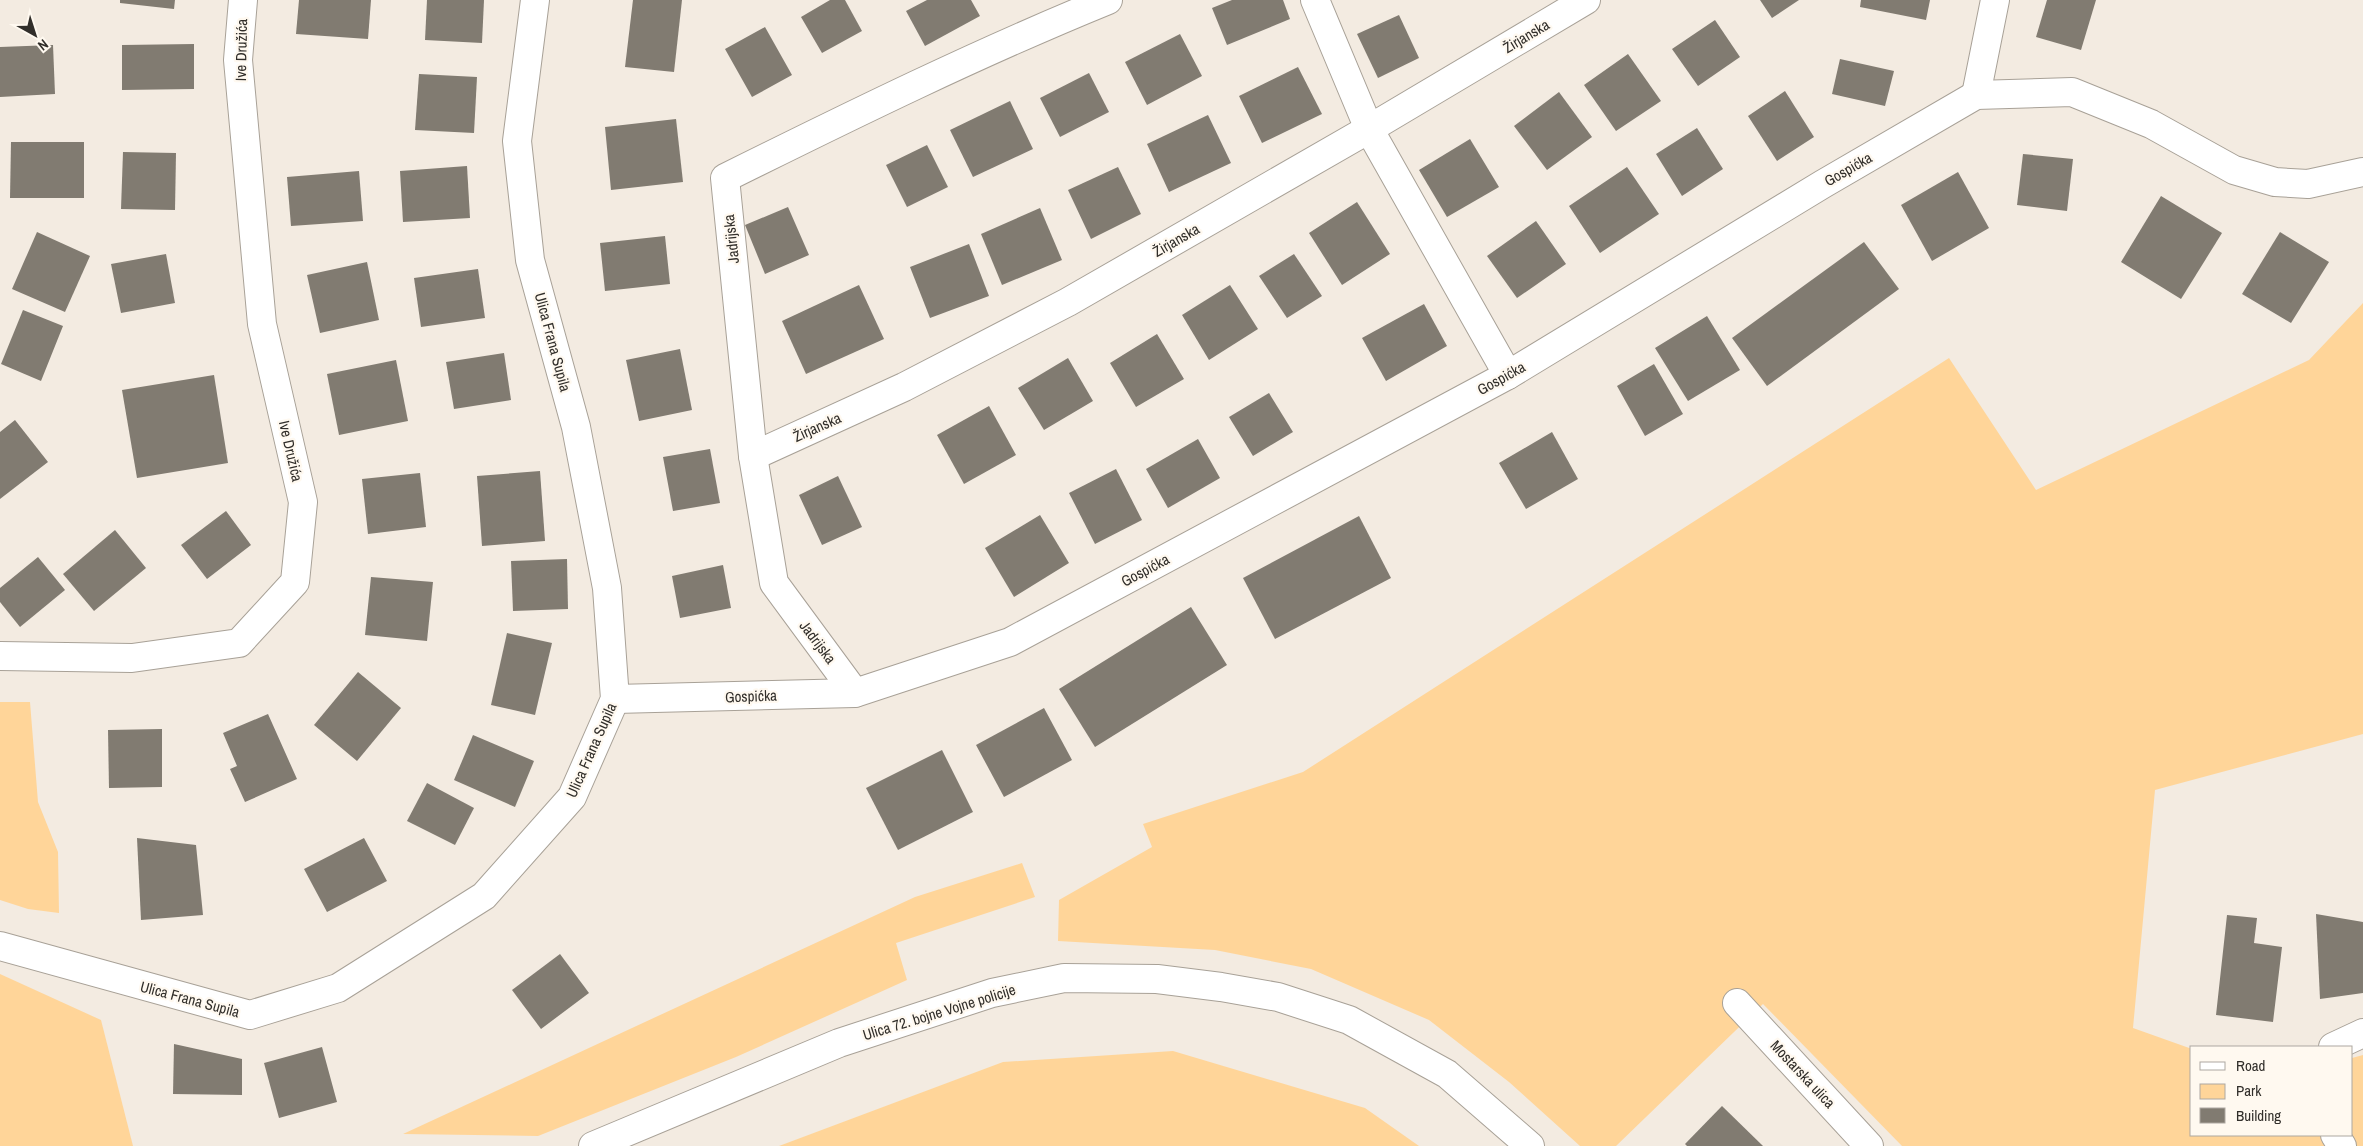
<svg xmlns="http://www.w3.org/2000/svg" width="2363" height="1146" font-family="'Archivo Narrow',sans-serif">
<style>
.green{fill:#ffd599}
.building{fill:#817b71}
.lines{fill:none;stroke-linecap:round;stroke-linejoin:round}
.minor-casing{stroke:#a8a197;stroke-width:30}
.major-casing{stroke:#a8a197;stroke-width:30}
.minor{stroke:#fff;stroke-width:28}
.major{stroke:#fff;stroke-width:28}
.labels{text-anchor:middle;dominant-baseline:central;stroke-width:4.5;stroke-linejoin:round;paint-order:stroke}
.street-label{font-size:15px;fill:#312e2a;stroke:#fff9f0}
</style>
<rect width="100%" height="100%" fill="#f3ebe1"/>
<g class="green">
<path d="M2363,303V734L2155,790L2133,1028L2192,1049V1135H2352V1058L2363,1055V1146H1902L1763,1004L1616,1146H1580L1509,1082L1429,1020L1311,969L1215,950L1058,941L1059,900L1152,847L1143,824L1303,772L1949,358L2036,490L2309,360Z"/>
<path d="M0,702H30L38,802L58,852L59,913L28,909L0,900Z"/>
<path d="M1022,863L1035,897L896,943L907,980L736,1057L538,1136L403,1134L915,897Z"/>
<path d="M0,974L101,1020L133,1146H0Z"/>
<path d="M1173,1051L1365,1108L1419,1146H779L1003,1062Z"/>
</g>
<g class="building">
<path d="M120,0H175L174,9L120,3Z"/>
<path d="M299,0H371L368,39L296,34Z"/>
<path d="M427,0H484L482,43L425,40Z"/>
<path d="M633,0H682L674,72L625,67Z"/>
<path d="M830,0H845L862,31L822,53L801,17Z"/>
<path d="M927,0H971L980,16L925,46L906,11Z"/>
<path d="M1232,0H1283L1290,19L1227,45L1212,8Z"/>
<path d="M1760,0H1799L1772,18Z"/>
<path d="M1861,0H1930L1926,20L1860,7Z"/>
<path d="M2047,0H2096L2081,50L2036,37Z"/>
<path d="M1399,15L1419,58L1378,78L1357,34Z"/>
<path d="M1715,20L1740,57L1698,86L1672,49Z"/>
<path d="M765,27L792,75L752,97L725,49Z"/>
<path d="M1180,34L1202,76L1147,105L1125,62Z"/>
<path d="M194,44V89L122,90V45Z"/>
<path d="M53,45L55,94L0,97V47Z"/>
<path d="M1628,54L1661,101L1616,131L1584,85Z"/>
<path d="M1840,59L1894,71L1885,106L1832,94Z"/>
<path d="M1298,67L1322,114L1262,143L1239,96Z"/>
<path d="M1089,73L1109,112L1060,137L1040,98Z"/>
<path d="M419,74L477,77L474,133L415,130Z"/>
<path d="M1785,91L1814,137L1777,161L1748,116Z"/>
<path d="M1559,92L1592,137L1547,170L1514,126Z"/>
<path d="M1010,101L1033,149L973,177L950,130Z"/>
<path d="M1208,115L1231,163L1169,192L1147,144Z"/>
<path d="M676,119L683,182L611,190L605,127Z"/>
<path d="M1697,128L1723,169L1682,196L1656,154Z"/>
<path d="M1470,139L1499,187L1447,217L1419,170Z"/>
<path d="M11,142H84V198H10Z"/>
<path d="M927,145L948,187L907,207L886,165Z"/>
<path d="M123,152L176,153L175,210L121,209Z"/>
<path d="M2023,154L2073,159L2067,211L2017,205Z"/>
<path d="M467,166L470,218L403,222L400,171Z"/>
<path d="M1118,167L1141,214L1091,239L1068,190Z"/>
<path d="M1627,167L1659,214L1600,253L1569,206Z"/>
<path d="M359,171L363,221L291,226L287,177Z"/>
<path d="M1958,172L1989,228L1932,261L1901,205Z"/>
<path d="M2161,196L2222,233L2181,299L2121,262Z"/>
<path d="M1357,202L1390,254L1342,285L1309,233Z"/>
<path d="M788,207L809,255L765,274L745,225Z"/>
<path d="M1040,208L1062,260L1002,285L981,234Z"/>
<path d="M1536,221L1566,264L1517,298L1487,256Z"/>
<path d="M37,232L90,256L65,312L12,289Z"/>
<path d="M2280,232L2329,262L2291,323L2242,294Z"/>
<path d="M665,236L670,284L605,291L600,243Z"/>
<path d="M1864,242L1899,289L1767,386L1732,338Z"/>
<path d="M969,244L989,296L930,318L910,267Z"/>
<path d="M166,254L175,303L121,313L111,264Z"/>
<path d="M1294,254L1322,296L1287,318L1259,276Z"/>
<path d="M367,262L379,320L320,333L307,275Z"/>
<path d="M478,269L485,318L421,327L414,278Z"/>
<path d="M859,285L884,339L806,374L782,321Z"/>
<path d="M1230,285L1258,329L1209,360L1182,315Z"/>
<path d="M1424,304L1447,346L1386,381L1362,338Z"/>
<path d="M23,310L63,326L41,381L1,364Z"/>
<path d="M1707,316L1740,370L1688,401L1655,348Z"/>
<path d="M1157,334L1184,379L1136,407L1110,363Z"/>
<path d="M680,349L692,410L639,421L626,360Z"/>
<path d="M504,353L511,400L454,409L446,362Z"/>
<path d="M1068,358L1093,401L1044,430L1018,388Z"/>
<path d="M396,360L408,421L339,435L327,374Z"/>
<path d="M1654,364L1683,414L1645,436L1617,386Z"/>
<path d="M214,375L228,463L137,478L122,390Z"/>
<path d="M1269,393L1293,432L1253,456L1229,417Z"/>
<path d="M989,406L1016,455L964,484L937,435Z"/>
<path d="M15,420L48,462L0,499V432Z"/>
<path d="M1552,432L1578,479L1526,509L1499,463Z"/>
<path d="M1198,439L1220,478L1168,508L1146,469Z"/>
<path d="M710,449L720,503L673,511L663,457Z"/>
<path d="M1116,469L1142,520L1095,544L1069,493Z"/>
<path d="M540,471L545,541L482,546L477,476Z"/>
<path d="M420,473L426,527L368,534L362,479Z"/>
<path d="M838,476L862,527L822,545L799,495Z"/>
<path d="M226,511L251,545L207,579L181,545Z"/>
<path d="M1040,515L1069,563L1014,597L985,548Z"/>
<path d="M1359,516L1391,578L1275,639L1243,578Z"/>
<path d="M115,530L146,568L94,611L63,574Z"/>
<path d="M38,557L65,590L20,627L0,602V588Z"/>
<path d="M567,559L568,609L513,611L511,561Z"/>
<path d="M723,565L731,608L680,618L672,576Z"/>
<path d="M371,577L433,582L427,641L365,635Z"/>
<path d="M1191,607L1227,665L1095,747L1059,689Z"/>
<path d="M507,633L552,643L535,715L491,705Z"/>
<path d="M358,672L401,708L357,761L314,725Z"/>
<path d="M1044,708L1072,760L1004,797L976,745Z"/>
<path d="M268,714L297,779L245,802L230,769L237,766L223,733Z"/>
<path d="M162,729V787L109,788L108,730Z"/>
<path d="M473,735L534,761L515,807L454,780Z"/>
<path d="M942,750L973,812L898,850L866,788Z"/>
<path d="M427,783L474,808L455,845L407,821Z"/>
<path d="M137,838L196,845L203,915L141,920Z"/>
<path d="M364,838L387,881L327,912L304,869Z"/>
<path d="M2316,914L2363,922V993L2320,999Z"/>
<path d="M2227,915L2257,918L2254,943L2282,947L2273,1022L2216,1015Z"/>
<path d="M560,954L589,993L541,1029L512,990Z"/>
<path d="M174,1044L242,1059V1095L173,1094Z"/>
<path d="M322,1047L337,1102L279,1118L264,1063Z"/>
<path d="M1722,1106L1763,1146H1687L1685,1144Z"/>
</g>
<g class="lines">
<defs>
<g id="minor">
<path d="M1315,0L1369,129L1508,375"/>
<path d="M1976,95L1995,0"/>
<path d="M753,456L904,387L1068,302L1369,129L1586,0"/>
<path d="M0,656L132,658L239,643L295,582L303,502L262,324L238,60L243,0"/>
<path d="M855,693L774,583L753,456L725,178C852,115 978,53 1108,0"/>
<path d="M615,699L855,693L1010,642L1508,375L1823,184L1976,95L2072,92L2151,124L2234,170L2275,182L2308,184L2363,172"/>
<path d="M0,946L250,1015L338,988L484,896L572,797L615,699L607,588L576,427L530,260L517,141L535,0"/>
<path d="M1737,1003L1869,1146"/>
<path d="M2333,1047L2363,1033"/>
<path d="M2335,1135L2342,1146"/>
</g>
<path id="major" d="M593,1146L839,1043L992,993L1064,978L1157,979L1221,987L1278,997L1349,1020L1447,1074L1530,1146"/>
</defs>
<use href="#minor" class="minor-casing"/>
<use href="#major" class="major-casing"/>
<use href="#minor" class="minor"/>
<use href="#major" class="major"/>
</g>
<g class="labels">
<g class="street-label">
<text transform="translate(1526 36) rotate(-31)">Žirjanska</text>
<text transform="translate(241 50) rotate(-89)">Ive Družića</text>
<text transform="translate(1848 169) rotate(-30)">Gospićka</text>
<text transform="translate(731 239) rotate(-96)">Jadrijska</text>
<text transform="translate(1176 240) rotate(-30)">Žirjanska</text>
<text transform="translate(553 342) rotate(75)">Ulica Frana Supila</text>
<text transform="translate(1501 378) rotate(-29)">Gospićka</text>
<text transform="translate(817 427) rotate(-24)">Žirjanska</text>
<text transform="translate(291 451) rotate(77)">Ive Družića</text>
<text transform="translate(1145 570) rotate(-28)">Gospićka</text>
<text transform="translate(818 642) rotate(53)">Jadrijska</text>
<text transform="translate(751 696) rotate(-2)">Gospićka</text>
<text transform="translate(591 750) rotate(-66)">Ulica Frana Supila</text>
<text transform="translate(190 999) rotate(15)">Ulica Frana Supila</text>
<text transform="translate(939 1012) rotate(-17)">Ulica 72. bojne Vojne policije</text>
<text transform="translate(1803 1074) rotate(47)">Mostarska ulica</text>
</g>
</g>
<rect x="2190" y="1046" width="162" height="90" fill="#fff9f0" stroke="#ada8a1"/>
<rect x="2200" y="1062" width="25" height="8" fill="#ffffff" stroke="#ada8a1"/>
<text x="2236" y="1071" font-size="15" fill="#312e2a">Road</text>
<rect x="2200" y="1084" width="25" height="15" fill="#ffd599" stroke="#ada8a1"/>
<text x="2236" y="1096" font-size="15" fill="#312e2a">Park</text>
<rect x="2200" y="1108" width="25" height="15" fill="#817b71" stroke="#ada8a1"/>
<text x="2236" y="1121" font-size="15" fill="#312e2a">Building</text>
<g transform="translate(35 35) rotate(141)" stroke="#fff9f0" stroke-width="4" paint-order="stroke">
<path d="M0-4L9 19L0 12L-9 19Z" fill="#312e2a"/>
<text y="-8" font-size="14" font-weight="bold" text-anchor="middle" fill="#312e2a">N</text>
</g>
</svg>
